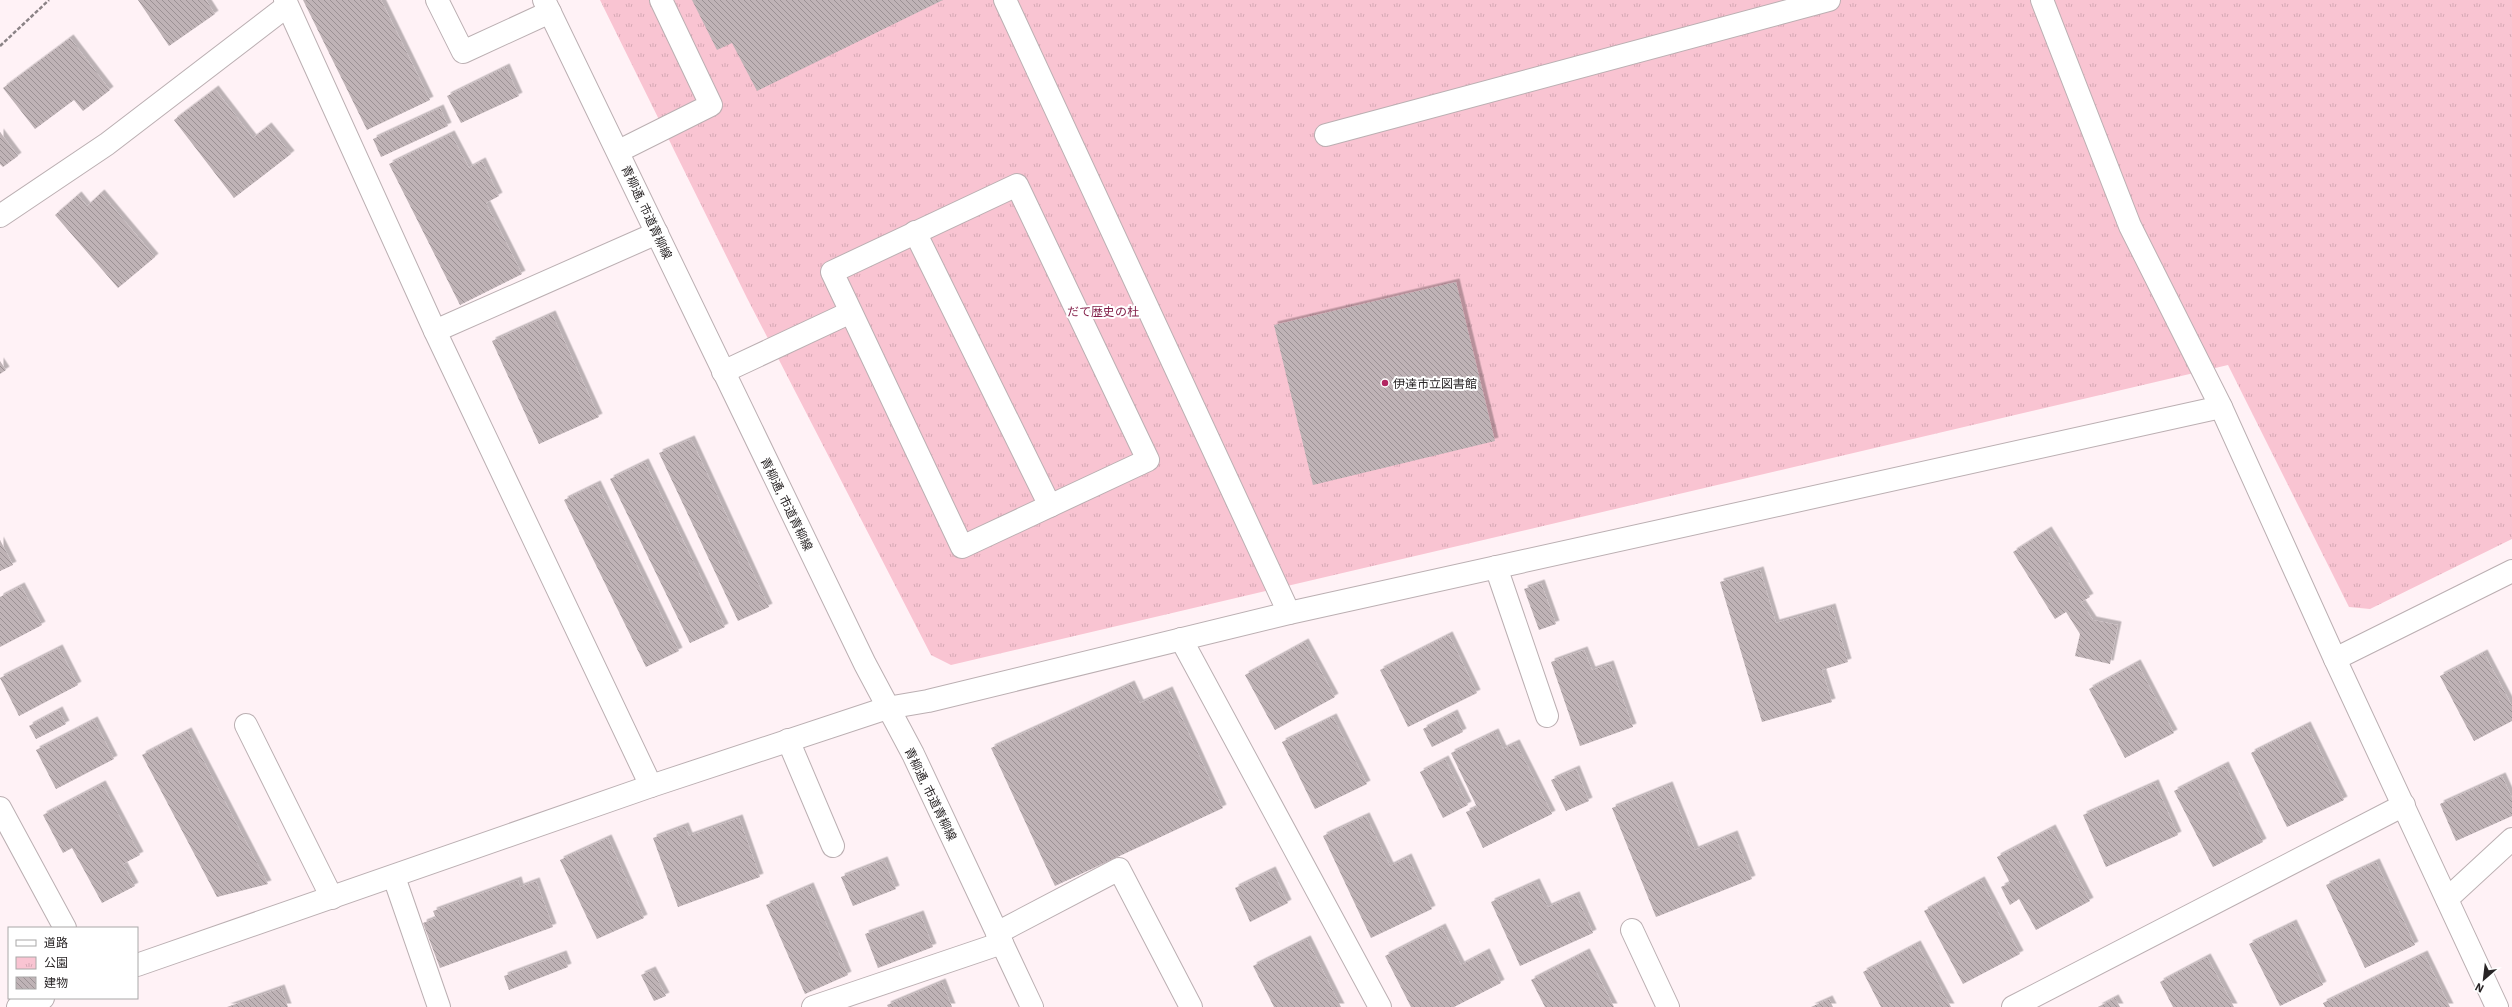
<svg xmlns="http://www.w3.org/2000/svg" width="2512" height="1007" font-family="'IBM Plex Sans','Noto Sans JP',sans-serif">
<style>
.park{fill:url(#park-tufts)}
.building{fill:url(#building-back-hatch);filter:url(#shadow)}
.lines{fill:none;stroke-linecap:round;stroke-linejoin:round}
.lane-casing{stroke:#bbafb2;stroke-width:24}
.street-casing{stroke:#bbafb2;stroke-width:24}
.secondary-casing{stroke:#bbafb2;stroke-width:24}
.path{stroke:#8b8386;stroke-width:2.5;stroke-dasharray:4 2;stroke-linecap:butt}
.lane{stroke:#fff;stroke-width:22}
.street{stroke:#fff;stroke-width:22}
.secondary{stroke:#fff;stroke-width:22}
.poi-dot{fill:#b22662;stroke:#fff;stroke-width:1.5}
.labels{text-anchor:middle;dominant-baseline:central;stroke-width:4;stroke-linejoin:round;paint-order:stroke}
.street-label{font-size:12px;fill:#292526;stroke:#fff}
.park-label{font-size:12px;fill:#7f1a45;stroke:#fff}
.poi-label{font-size:12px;fill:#292526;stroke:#fff;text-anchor:start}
</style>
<defs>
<pattern id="park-tufts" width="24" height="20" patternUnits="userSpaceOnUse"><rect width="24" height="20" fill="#f9c4d2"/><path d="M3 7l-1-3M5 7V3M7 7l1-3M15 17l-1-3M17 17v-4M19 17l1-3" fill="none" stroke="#d5a8b4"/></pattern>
<pattern id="building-back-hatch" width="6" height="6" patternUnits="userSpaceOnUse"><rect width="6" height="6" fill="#bfb3b6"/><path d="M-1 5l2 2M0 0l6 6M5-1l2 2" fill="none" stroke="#9b9194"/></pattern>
<filter id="shadow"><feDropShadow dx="3.5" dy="-3.5" stdDeviation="0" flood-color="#0004"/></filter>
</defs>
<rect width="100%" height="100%" fill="#fff2f6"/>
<path class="park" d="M600,0H2512V539L2370,609L2349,607L2228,365L951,665L931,655L747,298Z"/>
<g class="building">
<path d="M138,0H206L215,14L169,46Z"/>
<path d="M303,0H381L430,100L367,130Z"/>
<path d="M692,0H943L757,91L732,43L717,50Z"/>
<path d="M70,38L110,90L83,111L74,100L35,129L3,88Z"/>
<path d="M506,67L519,96L461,123L447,96Z"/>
<path d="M215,89L253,138L268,126L291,154L234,198L174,120Z"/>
<path d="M440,108L448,126L381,157L373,139Z"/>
<path d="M0,132L18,156L3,167L0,164Z"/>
<path d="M451,134L469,168L482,161L499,196L486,203L522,274L460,305L389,164Z"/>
<path d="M101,193L155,257L118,288L55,215L78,195L87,206Z"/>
<path d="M1456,282L1495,441L1313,485L1274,325Z"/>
<path d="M552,314L599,417L539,444L492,341Z"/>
<path d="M0,361L6,370L0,374Z"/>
<path d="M691,439L769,607L738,621L659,453Z"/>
<path d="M645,462L725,627L690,643L610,479Z"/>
<path d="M597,484L679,651L646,667L564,500Z"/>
<path d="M2048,530L2090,597L2081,602L2093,620L2118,625L2110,664L2075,656L2080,634L2066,612L2055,619L2013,552Z"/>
<path d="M0,540L13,565L0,571Z"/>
<path d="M1760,570L1776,623L1832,607L1848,662L1822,670L1832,702L1762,722L1720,582Z"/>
<path d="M1541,583L1556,624L1539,630L1524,589Z"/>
<path d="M21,586L42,625L0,647V597Z"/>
<path d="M1449,635L1477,693L1408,727L1380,670Z"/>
<path d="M1305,642L1335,697L1275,730L1245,675Z"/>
<path d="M59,648L78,685L19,716L0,678Z"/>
<path d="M1584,650L1592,670L1610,664L1633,727L1580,746L1551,662Z"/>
<path d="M2484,653L2512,706V721L2474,741L2440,676Z"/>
<path d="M2137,663L2174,733L2125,758L2089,689Z"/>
<path d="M1131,684L1140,703L1169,690L1223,808L1055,886L991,748Z"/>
<path d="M59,710L66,724L36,739L29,726Z"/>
<path d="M1454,713L1463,732L1432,747L1423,729Z"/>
<path d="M1333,717L1367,784L1315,809L1282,742Z"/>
<path d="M94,720L114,759L56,789L36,750Z"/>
<path d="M2307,725L2344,800L2287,827L2251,753Z"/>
<path d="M188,731L268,884L217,897L142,755Z"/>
<path d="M1495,732L1503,749L1516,743L1552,814L1483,848L1466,812L1477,807L1451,753Z"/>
<path d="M1445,759L1468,805L1443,818L1420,772Z"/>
<path d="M2225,765L2263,842L2213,867L2174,791Z"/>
<path d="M1576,769L1589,801L1566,811L1551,780Z"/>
<path d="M2502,776L2512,798V816L2456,841L2440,804Z"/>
<path d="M2155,783L2178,835L2106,867L2083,815Z"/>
<path d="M102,784L140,855L123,864L135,886L102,903L72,848L63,853L43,815Z"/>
<path d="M1669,785L1695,850L1734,834L1752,879L1656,917L1612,808Z"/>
<path d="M1366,816L1390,866L1408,857L1432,909L1371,938L1323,836Z"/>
<path d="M739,818L760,877L678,907L653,838L685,826L689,836Z"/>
<path d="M2052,828L2090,901L2036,930L2019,899L2010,905L2001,887L2010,883L1997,857Z"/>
<path d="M608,838L644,918L597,939L560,860Z"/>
<path d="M884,860L896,889L853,906L841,877Z"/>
<path d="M2376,862L2415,945L2365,968L2326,885Z"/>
<path d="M1272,870L1288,903L1250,922L1235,888Z"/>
<path d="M518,880L520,887L536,881L553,927L440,968L423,923L436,918L433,911Z"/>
<path d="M1981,880L2020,954L1963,984L1924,911Z"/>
<path d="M1536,882L1548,907L1576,895L1593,933L1520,966L1491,902Z"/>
<path d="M810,886L848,975L805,994L766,905Z"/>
<path d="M920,914L933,947L878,968L865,934Z"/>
<path d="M2293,923L2323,985L2280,1006L2249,944Z"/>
<path d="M1442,927L1461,965L1486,952L1501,983L1454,1007H1411L1385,956Z"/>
<path d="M1307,939L1341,1007H1274L1253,966Z"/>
<path d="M1917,944L1951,1007H1881L1863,972Z"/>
<path d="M1586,952L1614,1007H1545L1531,980Z"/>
<path d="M563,954L568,967L509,990L504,976Z"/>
<path d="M2424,954L2450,1007H2325L2323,1003Z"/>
<path d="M2207,957L2234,1007H2173L2160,982Z"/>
<path d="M652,970L666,996L654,1001L641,975Z"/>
<path d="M942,982L952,1007H888L887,1005Z"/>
<path d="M281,988L288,1007H227Z"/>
<path d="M2115,998L2120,1007H2098Z"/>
<path d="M1829,999L1833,1007H1811Z"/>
</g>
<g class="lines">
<defs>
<g id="lane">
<path d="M437,0L463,52L550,12"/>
<path d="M1005,0L1289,613"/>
<path d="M2042,0L2130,226L2221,407"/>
<path d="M1326,135L1829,0"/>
<path d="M619,151L711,105L661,0"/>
<path d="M915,232L1050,506"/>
<path d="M435,331L657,233"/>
<path d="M723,372L851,312L962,547L1148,460L1017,185L832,272L851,312"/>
<path d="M1496,567L1547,716"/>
<path d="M246,725L332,898"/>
<path d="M788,740L833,846"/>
<path d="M394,877L439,1007"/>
<path d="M2447,899L2512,839"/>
<path d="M1632,930L1668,1007"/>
<path d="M997,933L1119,869L1191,1007"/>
<path d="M813,1007L1002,943"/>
</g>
<g id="street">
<path d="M285,0L435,331L651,786"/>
<path d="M0,216L107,144L287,6"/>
<path d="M1181,639L1380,1007"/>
<path d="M2335,659L2512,571"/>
<path d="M0,808L65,928"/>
<path d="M137,965L651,786L887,708L928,701L1289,613L2221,407L2335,659L2497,1007"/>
<path d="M18,1007L43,998"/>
<path d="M2013,1007L2404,805"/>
</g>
<path id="secondary" d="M544,0L865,664L913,754L1032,1007"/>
</defs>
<use href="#lane" class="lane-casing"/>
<use href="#street" class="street-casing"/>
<use href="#secondary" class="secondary-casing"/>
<path class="path" d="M0,46L49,0"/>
<use href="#lane" class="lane"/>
<use href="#street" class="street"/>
<use href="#secondary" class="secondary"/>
</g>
<circle class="poi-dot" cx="1385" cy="383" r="4"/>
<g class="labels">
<g class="street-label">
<text transform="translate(647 212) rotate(65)">青柳通, 市道青柳線</text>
<text transform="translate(787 504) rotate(64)">青柳通, 市道青柳線</text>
<text transform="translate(931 794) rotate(64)">青柳通, 市道青柳線</text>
</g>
<g class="park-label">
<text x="1103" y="311">だて歴史の杜</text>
</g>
<g class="poi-label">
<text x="1393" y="383">伊達市立図書館</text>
</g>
</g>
<rect x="8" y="927" width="130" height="72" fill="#ffffff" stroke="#a9a8a8"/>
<rect x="16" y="940" width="20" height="6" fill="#ffffff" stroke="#a9a8a8"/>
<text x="44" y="947" font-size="12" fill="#292526">道路</text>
<rect x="16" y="957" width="20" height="12" fill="url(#park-tufts)" stroke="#a9a8a8"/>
<text x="44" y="967" font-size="12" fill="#292526">公園</text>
<rect x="16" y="977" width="20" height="12" fill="url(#building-back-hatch)" stroke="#a9a8a8"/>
<text x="44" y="987" font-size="12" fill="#292526">建物</text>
<g transform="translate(2484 979) rotate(208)" stroke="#ffffff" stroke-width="3" paint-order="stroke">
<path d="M0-3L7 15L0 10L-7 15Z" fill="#292526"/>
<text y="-6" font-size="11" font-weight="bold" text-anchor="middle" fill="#292526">N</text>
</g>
</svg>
